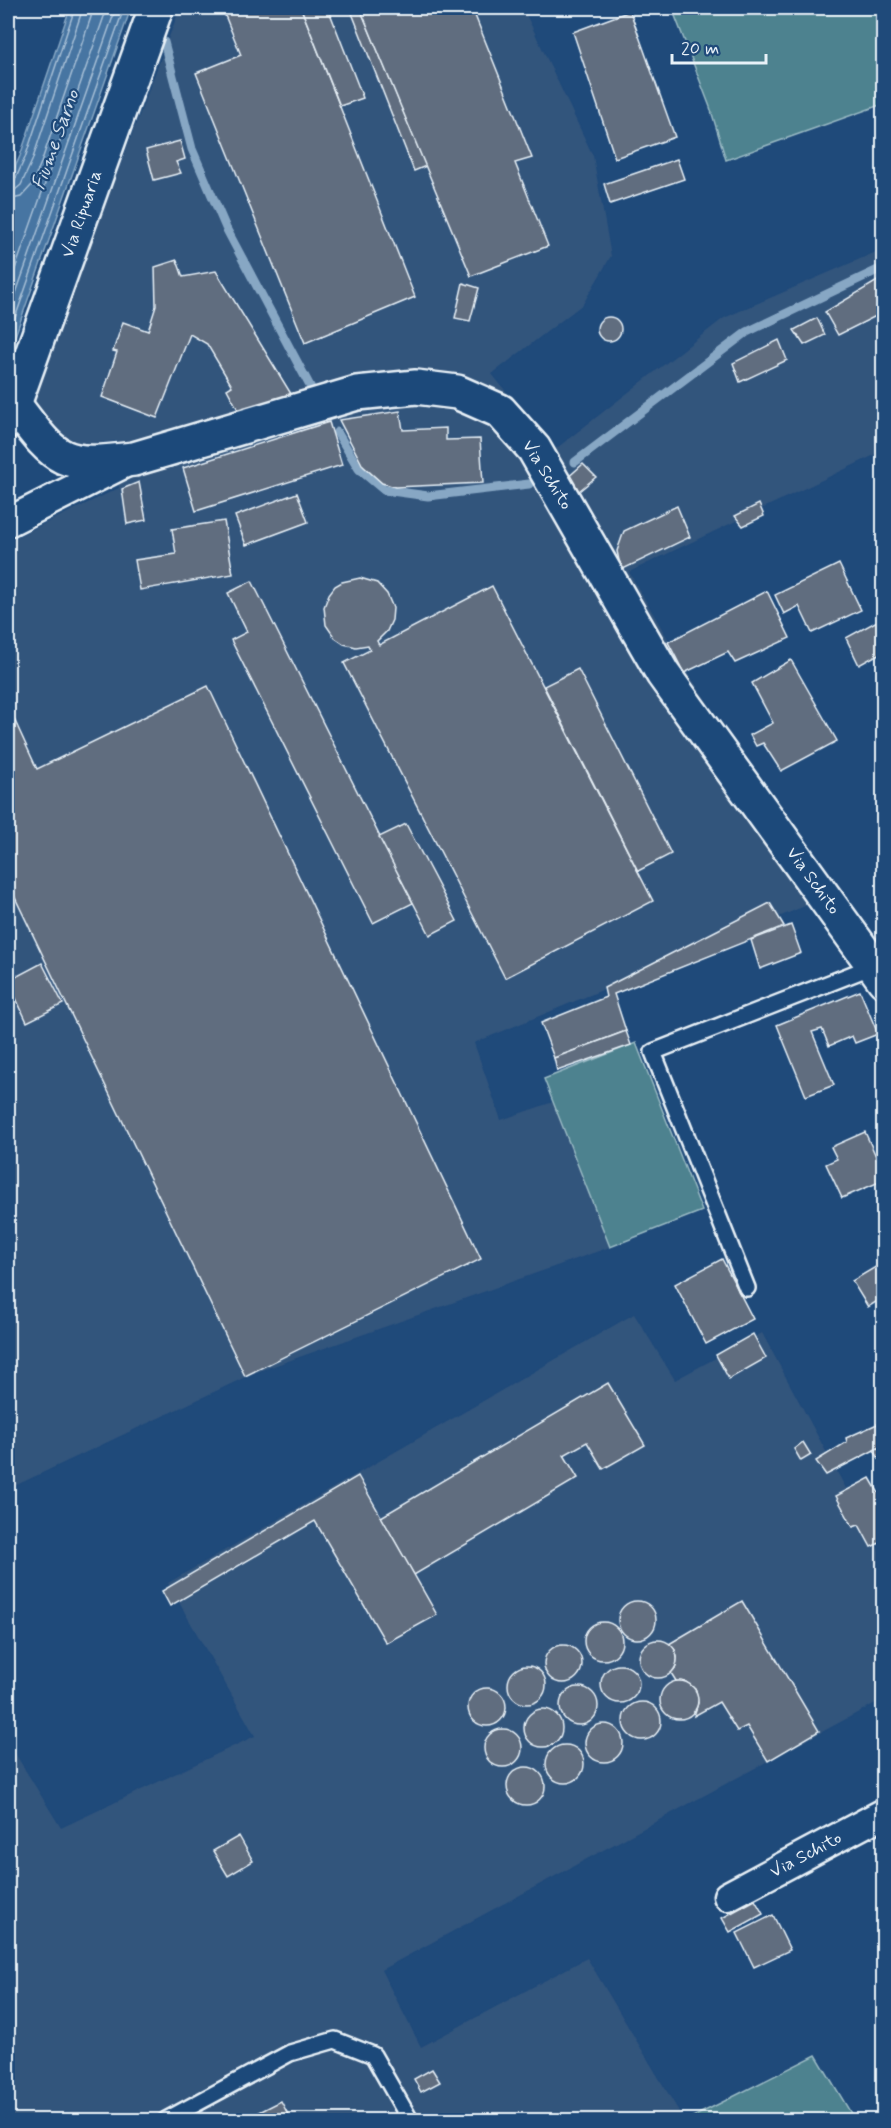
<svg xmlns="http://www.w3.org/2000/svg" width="891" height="2128" font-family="Mynerve,sans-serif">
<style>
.built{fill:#32547c}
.green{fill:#4d828f;stroke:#9abac4;stroke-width:1.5}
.water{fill:#4675a2;stroke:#87a7c4;stroke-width:1.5}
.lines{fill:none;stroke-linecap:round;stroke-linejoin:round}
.shore{stroke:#a7bfd6;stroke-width:1.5}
.stream{stroke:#87a7c4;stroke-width:9}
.building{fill:#606d7f;stroke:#e8f1f8;stroke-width:1.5}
.service-casing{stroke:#e8f1f8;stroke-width:20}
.minor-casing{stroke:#e8f1f8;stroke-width:33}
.tertiary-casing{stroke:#e8f1f8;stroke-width:38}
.service{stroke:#1f4a7a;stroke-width:15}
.minor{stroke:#1f4a7a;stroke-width:28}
.tertiary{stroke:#1f4a7a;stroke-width:33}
.labels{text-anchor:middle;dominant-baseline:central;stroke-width:4.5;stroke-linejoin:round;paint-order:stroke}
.street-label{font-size:18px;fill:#e8f1f8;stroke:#1f4a7a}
.water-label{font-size:20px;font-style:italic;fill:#d0deeb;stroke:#1f4a7a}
</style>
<rect width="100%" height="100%" fill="#1f4a7a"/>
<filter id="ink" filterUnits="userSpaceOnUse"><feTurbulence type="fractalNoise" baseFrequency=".0167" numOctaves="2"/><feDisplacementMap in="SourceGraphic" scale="12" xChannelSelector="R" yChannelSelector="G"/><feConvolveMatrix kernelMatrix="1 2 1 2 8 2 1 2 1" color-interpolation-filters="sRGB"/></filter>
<g filter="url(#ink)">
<g class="built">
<path d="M180,8H523L593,156L611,256L583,304L492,374L553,451L724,318L883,249V451L629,572L686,670L834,894L474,1043L501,1120L553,1102L610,1247L254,1373L8,1489V541L119,488L117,441L72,446L30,402Z"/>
<path d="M634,1314L675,1380L762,1333L883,1557V1699L381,1970L421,2047L587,1958L684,2120H8V1742L61,1828L255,1736L168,1583Z"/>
</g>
<g class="green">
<path d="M672,8H883V104L726,160L710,107Z"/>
<path d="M636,1043L702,1211L610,1247L544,1079Z"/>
<path d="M816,2055L855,2120H687Z"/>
</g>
<path class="water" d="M70,8H131L8,356V183L20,156Z"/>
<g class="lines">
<g class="shore">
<path d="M8,183L15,180L25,158L75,8"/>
<path d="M8,191L15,190L21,185L32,161L83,8"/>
<path d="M8,200L21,197L31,186L41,163L91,17L92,8"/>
<path d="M8,289L107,8"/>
<path d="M8,316L116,8"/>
<path d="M8,338L124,8"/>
</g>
<g class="stream">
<path d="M164,42L192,149L226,228L311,388"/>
<path d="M337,432L359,469L384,490L428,496L529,484"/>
<path d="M575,462L747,332L884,267"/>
</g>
</g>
<g class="building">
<path d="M222,8H301L415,297L305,343L196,73L241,55Z"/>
<path d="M301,8H328L363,98L340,106Z"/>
<path d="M350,8H360L426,166L414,171Z"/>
<path d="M360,8H472L532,158L515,163L548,246L471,276Z"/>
<path d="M630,11L675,137L615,158L573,32Z"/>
<path d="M180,141L185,159L176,162L181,173L154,180L146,150Z"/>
<path d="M677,159L684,179L610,204L604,184Z"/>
<path d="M177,260L183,277L216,271L296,402L242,417L227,389L232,386L207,344L190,334L157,418L102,397L117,352L113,351L123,322L148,331L156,306L155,267Z"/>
<path d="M884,277V312L838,335L825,312Z"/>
<path d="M463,283L479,288L470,321L455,318Z"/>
<circle cx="609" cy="329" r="12"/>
<path d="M817,318L825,335L804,345L794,330Z"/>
<path d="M779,340L787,360L740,382L733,363Z"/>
<path d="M400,411L403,430L446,428V440L480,439L483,483L395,487L382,483L363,466L339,420Z"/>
<path d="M329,422L342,465L196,511L183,468Z"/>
<path d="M583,464L596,477L579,491L565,480Z"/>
<path d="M139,482L146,520L127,524L122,489Z"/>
<path d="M297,493L308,522L246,545L235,516Z"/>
<path d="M759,504L764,516L743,526L735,516Z"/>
<path d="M677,506L690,537L621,570L617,551L624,531Z"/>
<path d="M224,521L233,574L140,590L135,560L176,554L172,529Z"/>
<path d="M839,564L861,610L812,633L799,606L784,614L775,595Z"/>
<path d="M360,578L377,583L387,594L393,608L392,620L387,631L377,641L379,645L492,586L653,901L505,978L344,663L370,650L368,645L356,647L344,644L335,638L326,625L324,607L329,594L335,586L342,582Z"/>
<path d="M252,581L413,903L373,923L231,640L247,632L228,593Z"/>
<rect x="8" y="588" width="6" height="31"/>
<path d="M767,591L790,638L735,663L728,652L684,673L668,642Z"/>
<path d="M879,620L884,630V651L859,665L846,638Z"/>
<path d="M791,660L837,741L781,771L763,743L756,746L750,735L773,723L752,683Z"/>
<path d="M578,669L671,854L638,871L544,686Z"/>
<path d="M208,686L481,1259L245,1376L8,883V722L14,719L37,769Z"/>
<path d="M406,824L457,921L430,935L379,837Z"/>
<path d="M770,903L784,926L614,994L626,1031L554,1058L541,1023L606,997L604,988Z"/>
<path d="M791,925L801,953L760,969L751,940Z"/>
<path d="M8,959L17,976L8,981Z"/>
<path d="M42,963L63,1004L27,1022L8,981Z"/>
<path d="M860,991L878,1034L855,1043L852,1036L829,1046L822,1029L812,1032L834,1085L806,1096L777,1025Z"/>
<path d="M626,1031L631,1045L557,1071L554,1058Z"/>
<path d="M865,1132L884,1174V1180L842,1198L826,1164L837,1159L831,1147Z"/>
<path d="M722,1259L753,1319L706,1344L675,1284Z"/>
<path d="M884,1262V1297L868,1307L852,1281Z"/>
<path d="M753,1334L766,1358L729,1379L716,1355Z"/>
<path d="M608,1383L645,1445L603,1469L587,1442L564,1455L578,1478L414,1575L381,1517Z"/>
<path d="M884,1421V1445L826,1475L816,1461L847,1442L846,1438Z"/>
<path d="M803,1442L811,1455L801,1461L794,1449Z"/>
<path d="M884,1445V1468L874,1450Z"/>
<path d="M358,1476L437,1615L386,1643L315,1521L170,1606L162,1591Z"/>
<path d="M870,1478L884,1502V1541L871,1547L859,1525L853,1527L836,1496Z"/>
<path d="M742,1601L819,1731L768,1761L747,1726L737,1731L719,1702L694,1716L698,1703L696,1690L686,1682L676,1681L671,1673L676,1667L677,1657L675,1650L669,1644Z"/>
<circle cx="637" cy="1620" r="19"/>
<circle cx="603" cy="1641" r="19"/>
<circle cx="658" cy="1659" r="19"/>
<circle cx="563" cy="1664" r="19"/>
<circle cx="620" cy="1684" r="19"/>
<circle cx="527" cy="1685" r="19"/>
<circle cx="679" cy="1700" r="19"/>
<circle cx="579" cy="1706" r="19"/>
<circle cx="487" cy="1707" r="19"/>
<circle cx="642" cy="1721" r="19"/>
<circle cx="543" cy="1728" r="19"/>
<circle cx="604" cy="1743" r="19"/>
<circle cx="503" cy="1748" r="19"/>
<circle cx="565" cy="1764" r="19"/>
<circle cx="526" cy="1786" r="19"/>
<path d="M239,1836L253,1861L228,1876L213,1851Z"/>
<path d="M884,1850V1866L877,1853Z"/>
<path d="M755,1900L763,1914L730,1932L722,1918Z"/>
<path d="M773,1915L790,1950L754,1967L737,1933Z"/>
<path d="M432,2069L440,2082L421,2092L414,2079Z"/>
<path d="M281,2101L291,2120H244Z"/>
</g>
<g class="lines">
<defs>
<g id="service">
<path d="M747,1288L653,1052L873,966"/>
<path d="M166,2120L290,2053L335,2040L373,2055L410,2120"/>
</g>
<g id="minor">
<path d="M8,522L129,461"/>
<path d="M728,1896L884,1813"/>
</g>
<g id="tertiary">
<path d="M13,403C57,461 59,468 134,459L357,393L416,387L457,392L500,411L534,449L663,674L884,980"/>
<path d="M8,421L156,8"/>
</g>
</defs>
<use href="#service" class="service-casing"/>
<use href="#minor" class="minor-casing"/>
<use href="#tertiary" class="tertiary-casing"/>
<use href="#service" class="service"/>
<use href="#minor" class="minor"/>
<use href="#tertiary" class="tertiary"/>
</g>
</g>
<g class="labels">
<g class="street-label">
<text transform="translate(82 214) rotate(-71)">Via Ripuaria</text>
<text transform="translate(547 475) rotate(58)">Via Schito</text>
<text transform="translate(813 881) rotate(54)">Via Schito</text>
<text transform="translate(806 1855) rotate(-28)">Via Schito</text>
</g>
<g class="water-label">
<text transform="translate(56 140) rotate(-70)">Fiume Sarno</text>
</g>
</g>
<rect width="891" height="2128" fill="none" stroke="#1f4a7a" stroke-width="30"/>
<rect x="15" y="15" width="861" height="2098" fill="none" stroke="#e8f1f8" stroke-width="2" filter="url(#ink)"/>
<path d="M672 54v9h94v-9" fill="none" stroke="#e8f1f8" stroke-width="3"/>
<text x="681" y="54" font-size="18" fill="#e8f1f8" stroke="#1f4a7a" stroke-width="4.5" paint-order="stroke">20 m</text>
</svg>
